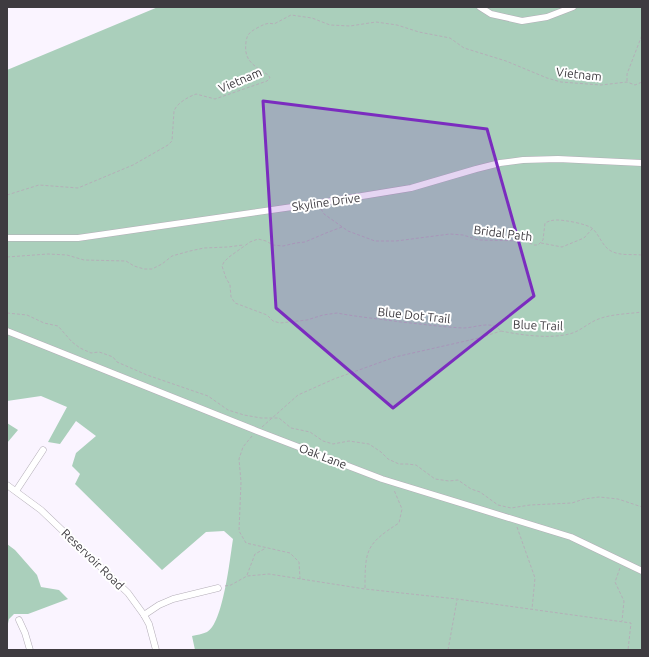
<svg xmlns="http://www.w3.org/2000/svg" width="649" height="657" font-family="Ubuntu,sans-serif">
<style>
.forest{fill:#aacfbb}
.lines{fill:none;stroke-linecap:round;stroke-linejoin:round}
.street-casing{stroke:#b4aeb8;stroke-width:7}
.path{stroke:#b4afb8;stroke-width:1;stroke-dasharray:3 2;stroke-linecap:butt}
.street{stroke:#fff;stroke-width:6}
.marked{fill:#7b2cbf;fill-opacity:0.2;stroke:#7b2cbf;stroke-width:3;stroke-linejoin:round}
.labels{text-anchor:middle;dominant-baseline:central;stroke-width:4;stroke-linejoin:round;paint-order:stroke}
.street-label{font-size:12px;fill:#3e3b40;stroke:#fff}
</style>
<rect width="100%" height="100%" fill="#faf4ff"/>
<g class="forest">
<path d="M158,7H642V650H195L192,636C196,635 203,634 207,632C223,624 230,558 233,539L224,531L206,532L162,570L75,484L80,474L72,466L76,453L96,436L76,421L60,444L48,442L67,407L41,396L7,401V70Z"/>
<path d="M7,423L18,430L7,443Z"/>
<path d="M7,544L15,550L37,575L41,587L59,590L68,599L28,614H14L9,619L7,628Z"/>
</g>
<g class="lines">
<defs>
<g id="street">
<path d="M480,7L491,14L522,21L547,17L573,7"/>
<path d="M7,238H78L313,204L411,188L476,169L500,163L523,160L558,159L642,163"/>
<path d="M7,331L257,431L382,479L571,537L642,571"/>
<path d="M7,485L41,510L128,593L144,615L149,624L156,650"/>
<path d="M16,491L43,450"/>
<path d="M144,615L159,605L173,599L218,588"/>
<path d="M19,620L25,633L30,650"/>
</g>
</defs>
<use href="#street" class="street-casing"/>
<g class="path">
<path d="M627,81V74L642,35"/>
<path d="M7,195L39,185L78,188L133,165L168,145L172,141L174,111C177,103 188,97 196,94L215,99L267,81L270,78C268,74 267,74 263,72C250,63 244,58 246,42C247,34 250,32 257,28C263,25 267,22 274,24L291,15L312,18L330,25L350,26L376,22L397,25L419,32L450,38L464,48L506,61L547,78L561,82L601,85L627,82L635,85L642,82"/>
<path d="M321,209L324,214L348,231L375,241H396L450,234L463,235L479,240L525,241L534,245H538L543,240L545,223C549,221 552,220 557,220C565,220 588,224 593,229C600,236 602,246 611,251C620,256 632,254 642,255"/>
<path d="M342,227L326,233L305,242L296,243L283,246L273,245L266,241L258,239L250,242L229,257L224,262L222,266L226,278L230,285L231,297L235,303L267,315L273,321L280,323L307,320L323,315L337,313C358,317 380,319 401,322C422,324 442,327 463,328C475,328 491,320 500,330"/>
<path d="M541,243L562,247L584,238L592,229"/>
<path d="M7,257L48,254L67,255L84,260L126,261L134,266L144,269H152L162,264L172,256L190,251L204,248L228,247L243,245"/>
<path d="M7,313L27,315L44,323L58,326L72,342L80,348L91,353L99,352L105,354L113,357L117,362L147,375L208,396L228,410L244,415L261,418H279L291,428L310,432L323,441L333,444L349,441L369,444L381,452L388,459L399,464H407L416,465L435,479L449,481L458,480L471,489L480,492L498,505L511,508L530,505L572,503L584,499L599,497L618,499L642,507"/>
<path d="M501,331C521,335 549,339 569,334C579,332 587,324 596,320C610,314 627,314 642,312"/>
<path d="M262,427L298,395L334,379L395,357L479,338L501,331"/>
<path d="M252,436L243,447L239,459L241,482L239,531L246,543L290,553L299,562L300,579"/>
<path d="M517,527L535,578L532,609"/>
<path d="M620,568L615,582L624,601L622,621"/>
<path d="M247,575L255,554L266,548"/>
<path d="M225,586L231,585L247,576L269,574L365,589L457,599L631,623L628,650"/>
<path d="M365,588C365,550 366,544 399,523L402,509L394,490"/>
<path d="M448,650L457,600"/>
</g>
<use href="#street" class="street"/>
</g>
<path class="marked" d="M263,101L487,129L534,296L393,408L276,308Z"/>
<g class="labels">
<g class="street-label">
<text transform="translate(579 74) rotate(6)">Vietnam</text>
<text transform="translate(240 80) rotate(-23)">Vietnam</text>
<text transform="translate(326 202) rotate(-8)">Skyline Drive</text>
<text transform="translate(503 233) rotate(7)">Bridal Path</text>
<text transform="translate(414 315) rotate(6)">Blue Dot Trail</text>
<text transform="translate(538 325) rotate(2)">Blue Trail</text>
<text transform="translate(323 456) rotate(21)">Oak Lane</text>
<text transform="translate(93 559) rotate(44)">Reservoir Road</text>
</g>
</g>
<rect width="649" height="657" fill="none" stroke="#3e3b40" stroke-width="16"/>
</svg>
